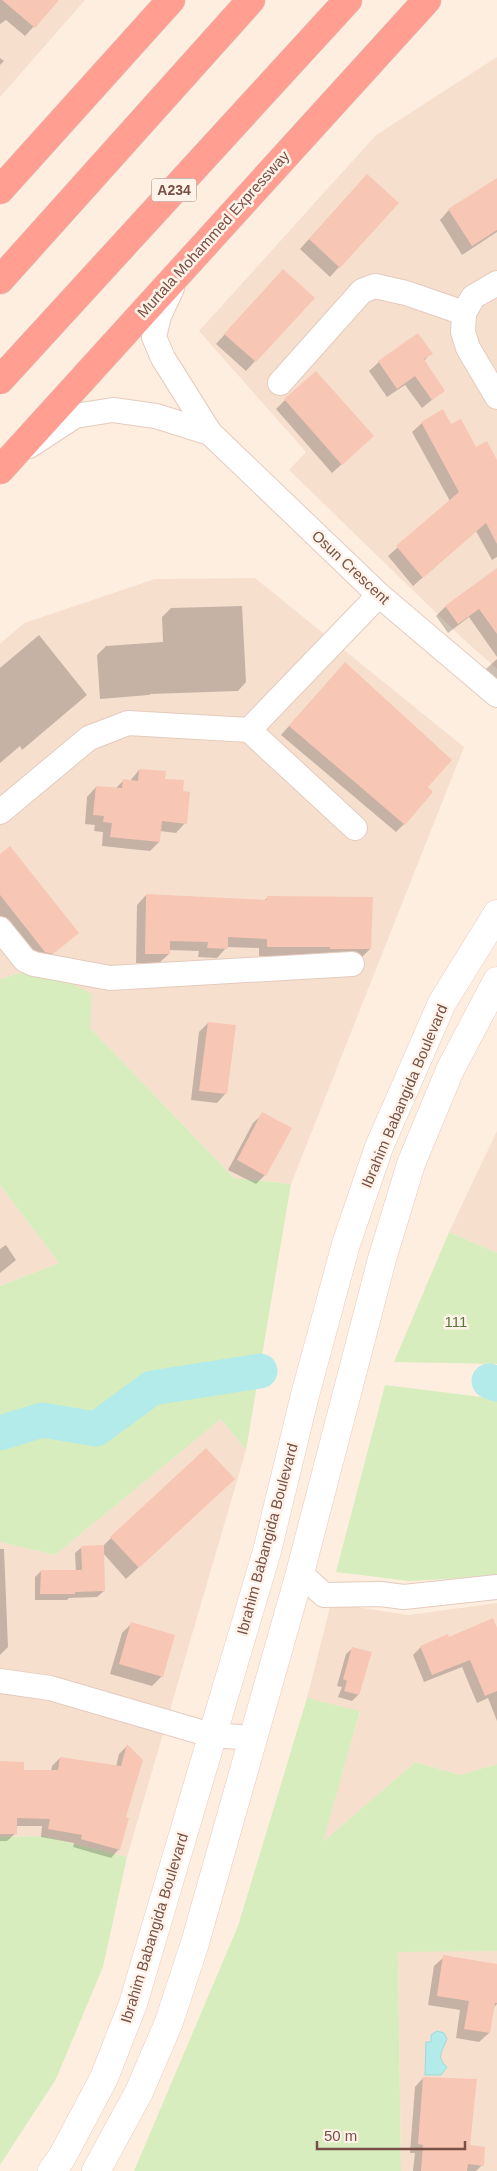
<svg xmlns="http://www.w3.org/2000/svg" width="497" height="2171" font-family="Helvetica,sans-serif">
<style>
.residential{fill:#f7dfce}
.green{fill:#d8edbe}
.water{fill:#b3eaea;stroke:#98dcdd}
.shadow{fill:#0003}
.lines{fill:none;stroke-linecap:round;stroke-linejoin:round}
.river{stroke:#b3eaea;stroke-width:35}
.building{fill:#f7c6b5}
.street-casing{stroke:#e5cbbe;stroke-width:26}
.secondary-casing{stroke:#ebcabb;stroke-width:29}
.highway-casing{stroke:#d9cecb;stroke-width:29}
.street{stroke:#fff;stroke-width:24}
.secondary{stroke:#fff;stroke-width:28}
.highway{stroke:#ff9e91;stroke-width:28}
.labels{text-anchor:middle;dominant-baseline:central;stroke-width:5;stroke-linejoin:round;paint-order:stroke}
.shield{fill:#fff3e9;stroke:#a08176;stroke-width:1}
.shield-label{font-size:14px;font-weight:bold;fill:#785045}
.street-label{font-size:15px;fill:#785045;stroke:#fff3e9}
.park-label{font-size:15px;fill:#557939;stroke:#fff3e9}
</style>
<rect width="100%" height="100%" fill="#feeee0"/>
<g class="residential">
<path d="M0,0H85L0,97Z"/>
<path d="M497,57V669L461,637L289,470L306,452L199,331L376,135Z"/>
<path d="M255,578L464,747L291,1184L234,1178L90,1028L40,967L0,979V644L24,623L155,579Z"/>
<path d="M497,1131V1253L449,1232Z"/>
<path d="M0,1185L59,1263L0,1286Z"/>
<path d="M221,1419L246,1450L127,1857L43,1836L0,1837V1542L55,1555Z"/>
<path d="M331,1603L408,1615L497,1603V1764L460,1775L415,1762L322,1843L360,1712L307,1698Z"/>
<path d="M398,1951H497V2171H401Z"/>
</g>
<g class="green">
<path d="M40,967L92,994L90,1028L234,1178L291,1184L246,1450L221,1419L55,1555L0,1542V1286L59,1263L0,1185V979Z"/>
<path d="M449,1232L497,1253V1364L394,1362Z"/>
<path d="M385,1385L497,1399V1576L409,1581L336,1572Z"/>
<path d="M307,1698L360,1711L323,1842L415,1762L460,1775L497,1764V1951L398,1952L401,2171H134L238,1926Z"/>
<path d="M43,1836L127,1857L103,1967L56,2079L0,2165V1837Z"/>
</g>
<path class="water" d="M437,2031L444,2033L447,2039C442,2051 436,2058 447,2067L441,2075H425L426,2042H431V2035Z"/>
<g class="shadow">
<path d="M0,0H51L55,3L25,36L6,20L0,24Z"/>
<path d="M0,58L4,61L0,65Z"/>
<path d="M497,179V232L462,255L440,220L449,210Z"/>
<path d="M358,185L339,267L330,277L300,249Z"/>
<path d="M274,280L313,298L246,371L216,344Z"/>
<path d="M431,353L424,361L444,390L422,408L405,385L387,397L369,371L379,362Z"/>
<path d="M285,400L363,445L332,473L276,409Z"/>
<path d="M422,423L450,426L476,449L497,462V557L492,560L476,531L413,586L388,556L450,501L412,432Z"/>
<path d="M490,575L497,586V657L469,617L448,633L436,616L445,607Z"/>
<path d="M242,606L246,682L238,691L151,694L149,695L100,699L97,655L106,646L163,642L162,617L171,608Z"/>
<path d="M39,635L87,695L22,750L20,746L0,763V668Z"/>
<path d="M497,659V685L486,669Z"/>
<path d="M337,672L426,787L404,824L396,832L281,735Z"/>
<path d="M139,770L164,780L182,792L185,823L176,833L160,831L159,842L150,851L102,846L103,832L94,831L95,825L85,824L87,797L96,787L115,789L123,781H130Z"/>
<path d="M0,855L77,933L42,962L35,961L0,916Z"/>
<path d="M146,895L264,901L268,897L370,949L361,958L322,956H259V948L227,947L217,958L198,957L199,951L169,950V954L159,963H136L137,905Z"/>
<path d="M208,1023L226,1093L217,1103L191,1100L199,1032Z"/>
<path d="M263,1114L265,1175L256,1184L228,1170L253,1123Z"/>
<path d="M6,1245L16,1260L0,1273V1249Z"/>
<path d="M221,1490L126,1579L103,1553L104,1591L97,1597L69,1598L67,1600H35V1577L41,1571L76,1572L75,1553L82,1547L103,1546L111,1538Z"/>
<path d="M0,1549H4L8,1647L0,1655Z"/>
<path d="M131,1624L162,1676L152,1686L110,1674L122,1633Z"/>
<path d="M497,1632V1721L488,1698L477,1703L462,1667L424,1682L413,1655L421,1647L449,1638Z"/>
<path d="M353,1648L370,1653L358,1695L352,1701L338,1697L342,1687L337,1686L346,1654Z"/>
<path d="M127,1746L125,1818L119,1849L111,1858L73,1847L74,1843L41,1837L42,1826H16V1833L7,1841H0V1763L23,1772L51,1771L52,1766L60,1758L116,1767L119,1754Z"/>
<path d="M444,1957L497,1965V2004L493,2008L489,2033L479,2042L456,2038L460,2010L428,2005L434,1966Z"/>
<path d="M423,2078L482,2165L476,2171H413L415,2153H410L415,2087Z"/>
</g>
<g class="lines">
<g class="river">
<path d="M489,1381L497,1384"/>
<path d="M0,1433L42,1420L96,1429L152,1388L260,1371"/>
</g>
</g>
<g class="building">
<path d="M2,0H59L35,28Z"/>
<path d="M367,174L399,203L340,268L309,239Z"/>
<path d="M497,178V230L472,246L448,209Z"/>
<path d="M283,269L315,298L256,362L224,334Z"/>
<path d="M418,333L433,354L424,359L445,391L432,400L415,376L397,389L378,361Z"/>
<path d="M316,371L374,436L342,465L284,399Z"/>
<path d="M443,409L451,424L461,419L476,447L487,441L497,460V544L486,523L423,578L396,546L459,492L421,422Z"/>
<path d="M497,568V634L479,609L458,624L445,606Z"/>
<path d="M345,662L452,760L428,787L433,792L405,825L289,726Z"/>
<path d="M139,769L166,771L165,779L184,780L183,791L190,792L187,824L162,821L160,842L110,837L112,823L103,822L104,816L93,815L96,786L122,788L123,779L138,781Z"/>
<path d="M10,846L79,933L53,954L45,952L0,895V854Z"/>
<path d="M146,894L267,900V896L373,897L371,949H330V947H267V939L228,937V949L207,948L208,942L170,941V954H145Z"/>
<path d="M208,1022L236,1025L227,1094L199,1091Z"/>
<path d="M262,1112L292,1128L266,1176L237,1160Z"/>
<path d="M206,1448L235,1479L139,1568L110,1537Z"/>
<path d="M104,1545L105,1591L75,1592V1594H40L41,1570H82L81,1546Z"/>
<path d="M493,1618L497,1628V1691L485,1696L470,1660L432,1675L420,1646L448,1634L449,1637Z"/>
<path d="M131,1622L175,1635L163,1677L119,1664Z"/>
<path d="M352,1647L372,1652L359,1695L344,1691L347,1681L343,1679Z"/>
<path d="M127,1744L143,1760L126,1817L129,1818L120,1850L81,1839L82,1835L48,1829L50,1819L17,1818V1834H0V1761L24,1762V1770H58L60,1757L121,1766Z"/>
<path d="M443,1955L497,1964V2003H495L490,2033L464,2029L469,2001L437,1996Z"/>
<path d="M423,2077L477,2079L470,2145L485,2147L484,2166L468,2164L467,2171H421L423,2145L418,2144Z"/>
</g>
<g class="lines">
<defs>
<g id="street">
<path d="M497,283L473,297L464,313L463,332L468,348L497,397"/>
<path d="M172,288L159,316L154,337L163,358L210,433L379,595L497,695"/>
<path d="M280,383L362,291L375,286L406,293L464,313"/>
<path d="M29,446L75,416L113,410L156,416L210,433"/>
<path d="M249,730L355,828"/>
<path d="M0,812L89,738L128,723L249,730L379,595"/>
<path d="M0,929L25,960L34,964L110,978L352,964"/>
<path d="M300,1573L324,1595L380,1594L404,1597L497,1587"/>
<path d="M0,1681L50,1688L211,1735L254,1738"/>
</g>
<g id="secondary">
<path d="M52,2171L62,2157L104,2078L133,2004L267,1551L305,1395L346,1244L379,1147L442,1003L497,914"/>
<path d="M96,2171L139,2092L169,2022L195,1943L300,1573L382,1259L411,1164L450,1070L497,981"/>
</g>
<g id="highway">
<path d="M0,190L171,0"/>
<path d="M0,280L251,0"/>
<path d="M0,380L348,0"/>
<path d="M0,470L427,0"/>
</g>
</defs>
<use href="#street" class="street-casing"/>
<use href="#secondary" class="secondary-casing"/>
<use href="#highway" class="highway-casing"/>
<use href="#street" class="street"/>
<use href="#secondary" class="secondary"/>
<use href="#highway" class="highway"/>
</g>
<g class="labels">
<rect class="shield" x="151.5" y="178.5" width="45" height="23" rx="4"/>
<g class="shield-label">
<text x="174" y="190">A234</text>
</g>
<g class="street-label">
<text transform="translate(213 234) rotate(-48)">Murtala Mohammed Expressway</text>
<text transform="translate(351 567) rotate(43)">Osun Crescent</text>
<text transform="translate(404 1096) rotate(-67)">Ibrahim Babangida Boulevard</text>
<text transform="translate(267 1539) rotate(-75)">Ibrahim Babangida Boulevard</text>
<text transform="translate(154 1928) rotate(-73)">Ibrahim Babangida Boulevard</text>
</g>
<g class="park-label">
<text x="456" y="1321">111</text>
</g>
</g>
<path d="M317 2141v8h148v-8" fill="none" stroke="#785045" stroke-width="2.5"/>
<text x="324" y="2141" font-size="15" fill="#785045" stroke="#fff3e9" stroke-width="4" paint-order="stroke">50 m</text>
</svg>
